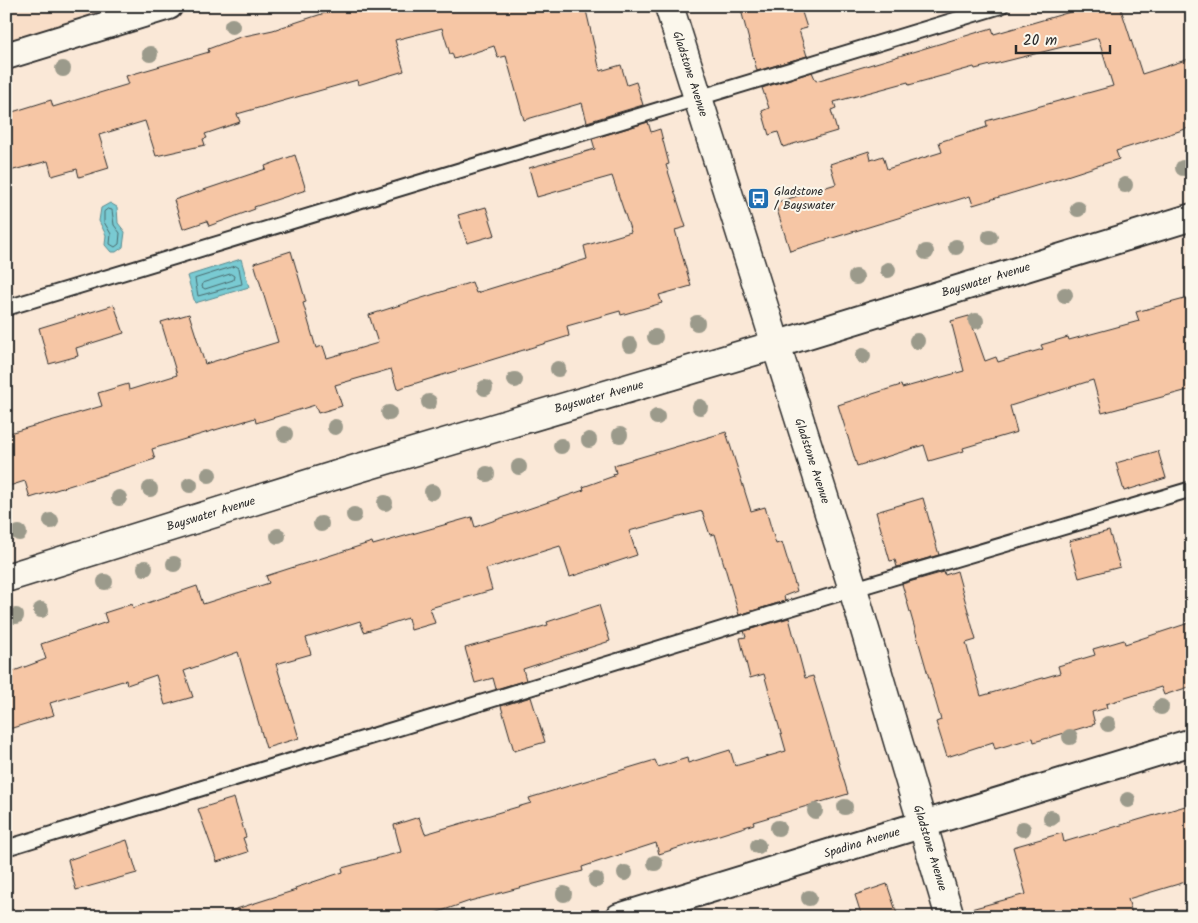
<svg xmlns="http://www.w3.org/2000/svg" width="1198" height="923" font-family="Kalam,sans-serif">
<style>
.built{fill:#f9dec8}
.water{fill:#79cad2;stroke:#5a8a8f}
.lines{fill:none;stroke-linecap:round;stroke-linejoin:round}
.shore{stroke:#4a6b6e;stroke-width:1}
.building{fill:#f6c6a5;stroke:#2b2b2b}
.lane-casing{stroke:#2b2b2b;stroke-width:18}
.street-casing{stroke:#2b2b2b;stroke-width:30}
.secondary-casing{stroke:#2b2b2b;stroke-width:31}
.lane{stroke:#fbf7ec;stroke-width:14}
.street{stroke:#fbf7ec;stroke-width:26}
.secondary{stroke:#fbf7ec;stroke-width:28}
.tree{fill:#9b9a8b}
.labels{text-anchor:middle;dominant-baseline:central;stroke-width:4;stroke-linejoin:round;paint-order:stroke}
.street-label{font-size:12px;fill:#2b2b2b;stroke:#fbf7ec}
.poi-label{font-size:12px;fill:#2b2b2b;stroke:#fbf7ec;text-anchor:start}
</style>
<rect width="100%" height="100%" fill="#fae8d7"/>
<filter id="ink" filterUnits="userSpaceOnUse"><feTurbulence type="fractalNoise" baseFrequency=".02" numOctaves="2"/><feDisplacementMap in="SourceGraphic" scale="10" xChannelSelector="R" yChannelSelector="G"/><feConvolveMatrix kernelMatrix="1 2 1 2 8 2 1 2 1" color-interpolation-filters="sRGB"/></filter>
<g filter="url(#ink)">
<path class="built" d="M6,6H135L6,47Z"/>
<g class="water">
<path d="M110,203L117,207L118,223L125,232L123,247L116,252H111L105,245L106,235L99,221L101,208Z"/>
<path d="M241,259L249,287L195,303L187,276Z"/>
</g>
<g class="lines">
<g class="shore">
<path d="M108,209L112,210L114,225L120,233L119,244L115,247L110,244L111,234L104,222V212Z"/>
<path d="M236,266L239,268L242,284L198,296L195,279Z"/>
<path d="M231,274L234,276L233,280L205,289L202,287L203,283Z"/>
</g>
</g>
<g class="building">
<path d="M346,6H585L600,71L621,65L627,85L636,82L643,105L587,122L582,103L524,120L506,56L498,58L494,46L454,59L452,53L450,54L442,28L395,40L404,71L358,85L357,80L237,114L240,122L205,134L207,138L203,139L205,145L156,156L145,121L99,135L109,168L79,177L77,169L52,176L48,161L6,172V114L51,100L53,107L129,84L126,76L209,52L208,49L240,37L273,30Z"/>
<path d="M740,6H800L807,28L799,30L807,56L757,71Z"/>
<path d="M1091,6H1120L1142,74L1192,58V127L1116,151L1119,159L1039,185L973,205L970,196L790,251L775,203L836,184L830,164L869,151L871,160L883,156L887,169L942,152L939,142L987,127L986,121L1113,86L1098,38L975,69L974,67L909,85L908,82L834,102L836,108L831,110L837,131L783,147L778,132L769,135L762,111L769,108L762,88L812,72L816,81L992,28L994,34Z"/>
<path d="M648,122L651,132L660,129L669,164L666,165L686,227L675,230L691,286L659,295L662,303L621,315L620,311L567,326L569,336L397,389L391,369L335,385L342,406L318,413L315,405L256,423L255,418L152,449L155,459L30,498L25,481L6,487V434L102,406L98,393L128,384L129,390L177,375L161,322L189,314L205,364L278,342L254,263L291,251L306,302L303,303L316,348L323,346L327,358L378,343L369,315L472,282L476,293L587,259L584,246L631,232L612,176L537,197L529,168L595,149L592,139Z"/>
<path d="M295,155L306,190L254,207L255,209L209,226L207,221L183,229L174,200L266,169L265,166Z"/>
<path d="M486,207L495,235L467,243L458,215Z"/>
<path d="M1192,297V389L1102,413L1093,380L1010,406L1017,432L963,448L964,451L929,461L924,445L857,466L838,405L901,385L902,388L964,371L951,321L969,316L985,361L996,357L998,362L1043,349L1041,345L1068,337L1069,340L1139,321L1136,312Z"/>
<path d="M114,305L124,333L76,348L78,356L49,364L39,328Z"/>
<path d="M726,432L751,511L765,507L776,544L782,542L797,591L784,596L785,601L739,615L715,534L710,535L702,511L629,531L637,555L570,577L560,546L486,569L492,590L430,608L435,623L411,630L408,618L364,632L360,621L306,638L311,654L276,664L299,738L266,748L238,652L184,671L193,697L165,705L156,675L127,685L126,680L50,703L54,715L6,730V674L46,659L41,644L107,622L104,613L132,604L133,608L197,586L203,604L269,583L266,576L372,542L373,545L472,517L475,527L584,490L583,487L614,476L613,474L616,473L614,465Z"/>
<path d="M1158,451L1166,478L1124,491L1116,463Z"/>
<path d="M923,498L939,555L897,567L895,560L890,561L876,512Z"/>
<path d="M1109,531L1120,567L1079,578L1069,541Z"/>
<path d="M957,571L976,640L966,643L981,696L1060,673L1058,666L1095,655L1093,649L1124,640L1125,644L1192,622V686L1164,695L1161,687L1106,704L1107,708L1092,712L1095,724L1034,742L1033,738L995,749L993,742L947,757L936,722L941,720L902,584L944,572L945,575Z"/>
<path d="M599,605L610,641L523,669L526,680L496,689L493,678L475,683L465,648L548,625L547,622Z"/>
<path d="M789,618L805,678L813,676L848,794L753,822L754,824L659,854L656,843L585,866L582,867L583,871L470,901L424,917H230V911L296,890L295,888L343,872L342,868L401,852L394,825L419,817L425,834L531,803L529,798L655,760L658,767L687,758L688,763L730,750L735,766L786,751L764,674L750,678L740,638L746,637L744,631Z"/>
<path d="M531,697L545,742L514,751L501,706Z"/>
<path d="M234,798L246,837L243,838L248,852L217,862L198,809Z"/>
<path d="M1192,804V880L1128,899L1133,917H972L971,909L1026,894L1013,847L1062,833L1064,842Z"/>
<path d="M127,840L137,873L76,890L68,860Z"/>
<path d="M887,884L898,917H862L855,895Z"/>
</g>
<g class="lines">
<defs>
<g id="lane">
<path d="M6,308L1001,6"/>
<path d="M6,848L827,597L1192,489"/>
</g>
<g id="street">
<path d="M6,56L169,6"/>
<path d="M775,345L1192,217"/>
<path d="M619,917L1192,742"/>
</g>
<g id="secondary">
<path d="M669,6L853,589L950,917"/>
<path d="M6,578L359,468L775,345"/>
</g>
</defs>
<use href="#lane" class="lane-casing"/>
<use href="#street" class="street-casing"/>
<use href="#secondary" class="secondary-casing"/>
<use href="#lane" class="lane"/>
<use href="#street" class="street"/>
<use href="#secondary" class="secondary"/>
</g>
<g class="tree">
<circle cx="232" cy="26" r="8"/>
<circle cx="150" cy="54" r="8"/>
<circle cx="63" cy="69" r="8"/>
<circle cx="1183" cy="168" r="8"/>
<circle cx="1125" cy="185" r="8"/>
<circle cx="1078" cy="209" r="8"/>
<circle cx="990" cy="237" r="8"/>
<circle cx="956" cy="247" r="8"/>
<circle cx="926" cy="252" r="8"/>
<circle cx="888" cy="270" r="8"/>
<circle cx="856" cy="277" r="8"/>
<circle cx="1065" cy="295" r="8"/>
<circle cx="976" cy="321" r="8"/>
<circle cx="697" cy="323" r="8"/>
<circle cx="655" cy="337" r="8"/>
<circle cx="917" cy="341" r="8"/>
<circle cx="630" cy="345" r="8"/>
<circle cx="863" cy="356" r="8"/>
<circle cx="558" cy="369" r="8"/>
<circle cx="515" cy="380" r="8"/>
<circle cx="485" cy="388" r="8"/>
<circle cx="429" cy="402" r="8"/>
<circle cx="700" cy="407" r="8"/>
<circle cx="389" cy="413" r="8"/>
<circle cx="657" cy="417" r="8"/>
<circle cx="335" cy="427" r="8"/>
<circle cx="285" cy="434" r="8"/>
<circle cx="620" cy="435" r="8"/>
<circle cx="589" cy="440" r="8"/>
<circle cx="561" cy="446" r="8"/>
<circle cx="519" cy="467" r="8"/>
<circle cx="487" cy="474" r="8"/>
<circle cx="209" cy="475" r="8"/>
<circle cx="190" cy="485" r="8"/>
<circle cx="150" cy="489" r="8"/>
<circle cx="432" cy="492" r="8"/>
<circle cx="119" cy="498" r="8"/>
<circle cx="385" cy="503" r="8"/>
<circle cx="354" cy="515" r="8"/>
<circle cx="51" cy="521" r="8"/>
<circle cx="321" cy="524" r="8"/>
<circle cx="19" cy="533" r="8"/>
<circle cx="278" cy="536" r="8"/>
<circle cx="174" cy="564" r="8"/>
<circle cx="145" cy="568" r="8"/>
<circle cx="105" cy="582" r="8"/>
<circle cx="41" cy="610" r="8"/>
<circle cx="16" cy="616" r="8"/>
<circle cx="1161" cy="707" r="8"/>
<circle cx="1108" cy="724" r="8"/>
<circle cx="1070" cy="737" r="8"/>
<circle cx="1128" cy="800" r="8"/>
<circle cx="845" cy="807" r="8"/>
<circle cx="815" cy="811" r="8"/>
<circle cx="1051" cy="818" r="8"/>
<circle cx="778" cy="828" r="8"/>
<circle cx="1023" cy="829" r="8"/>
<circle cx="758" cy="846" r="8"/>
<circle cx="655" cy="863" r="8"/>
<circle cx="625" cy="873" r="8"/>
<circle cx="596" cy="880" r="8"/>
<circle cx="564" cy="894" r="8"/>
<circle cx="809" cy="898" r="8"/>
</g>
</g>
<defs>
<symbol id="bus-square" viewBox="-11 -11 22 22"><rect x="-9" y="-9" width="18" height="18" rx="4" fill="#1f6fb2" stroke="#fbf7ec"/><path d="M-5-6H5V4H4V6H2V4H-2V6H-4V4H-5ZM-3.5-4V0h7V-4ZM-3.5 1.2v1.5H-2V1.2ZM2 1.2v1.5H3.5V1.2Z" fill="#fff"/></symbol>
</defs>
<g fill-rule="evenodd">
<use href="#bus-square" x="746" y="186" width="25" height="25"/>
</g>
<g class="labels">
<g class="street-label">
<text transform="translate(690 74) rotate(72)">Gladstone Avenue</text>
<text transform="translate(986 280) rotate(-17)">Bayswater Avenue</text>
<text transform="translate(599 397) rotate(-16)">Bayswater Avenue</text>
<text transform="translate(812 461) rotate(72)">Gladstone Avenue</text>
<text transform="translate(211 514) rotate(-17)">Bayswater Avenue</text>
<text transform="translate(862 843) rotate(-17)">Spadina Avenue</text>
<text transform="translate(930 848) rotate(73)">Gladstone Avenue</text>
</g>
<g class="poi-label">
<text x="774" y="191">Gladstone<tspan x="774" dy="14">/ Bayswater</tspan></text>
</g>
</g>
<rect width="1198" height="923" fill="none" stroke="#fbf7ec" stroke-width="25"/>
<rect x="12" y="12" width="1173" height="898" fill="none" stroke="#2b2b2b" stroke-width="2" filter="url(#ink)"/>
<path d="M1016 45v8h94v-8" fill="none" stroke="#2b2b2b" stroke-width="2.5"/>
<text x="1023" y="45" font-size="15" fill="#2b2b2b" stroke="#fbf7ec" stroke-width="4" paint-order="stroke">20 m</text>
</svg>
